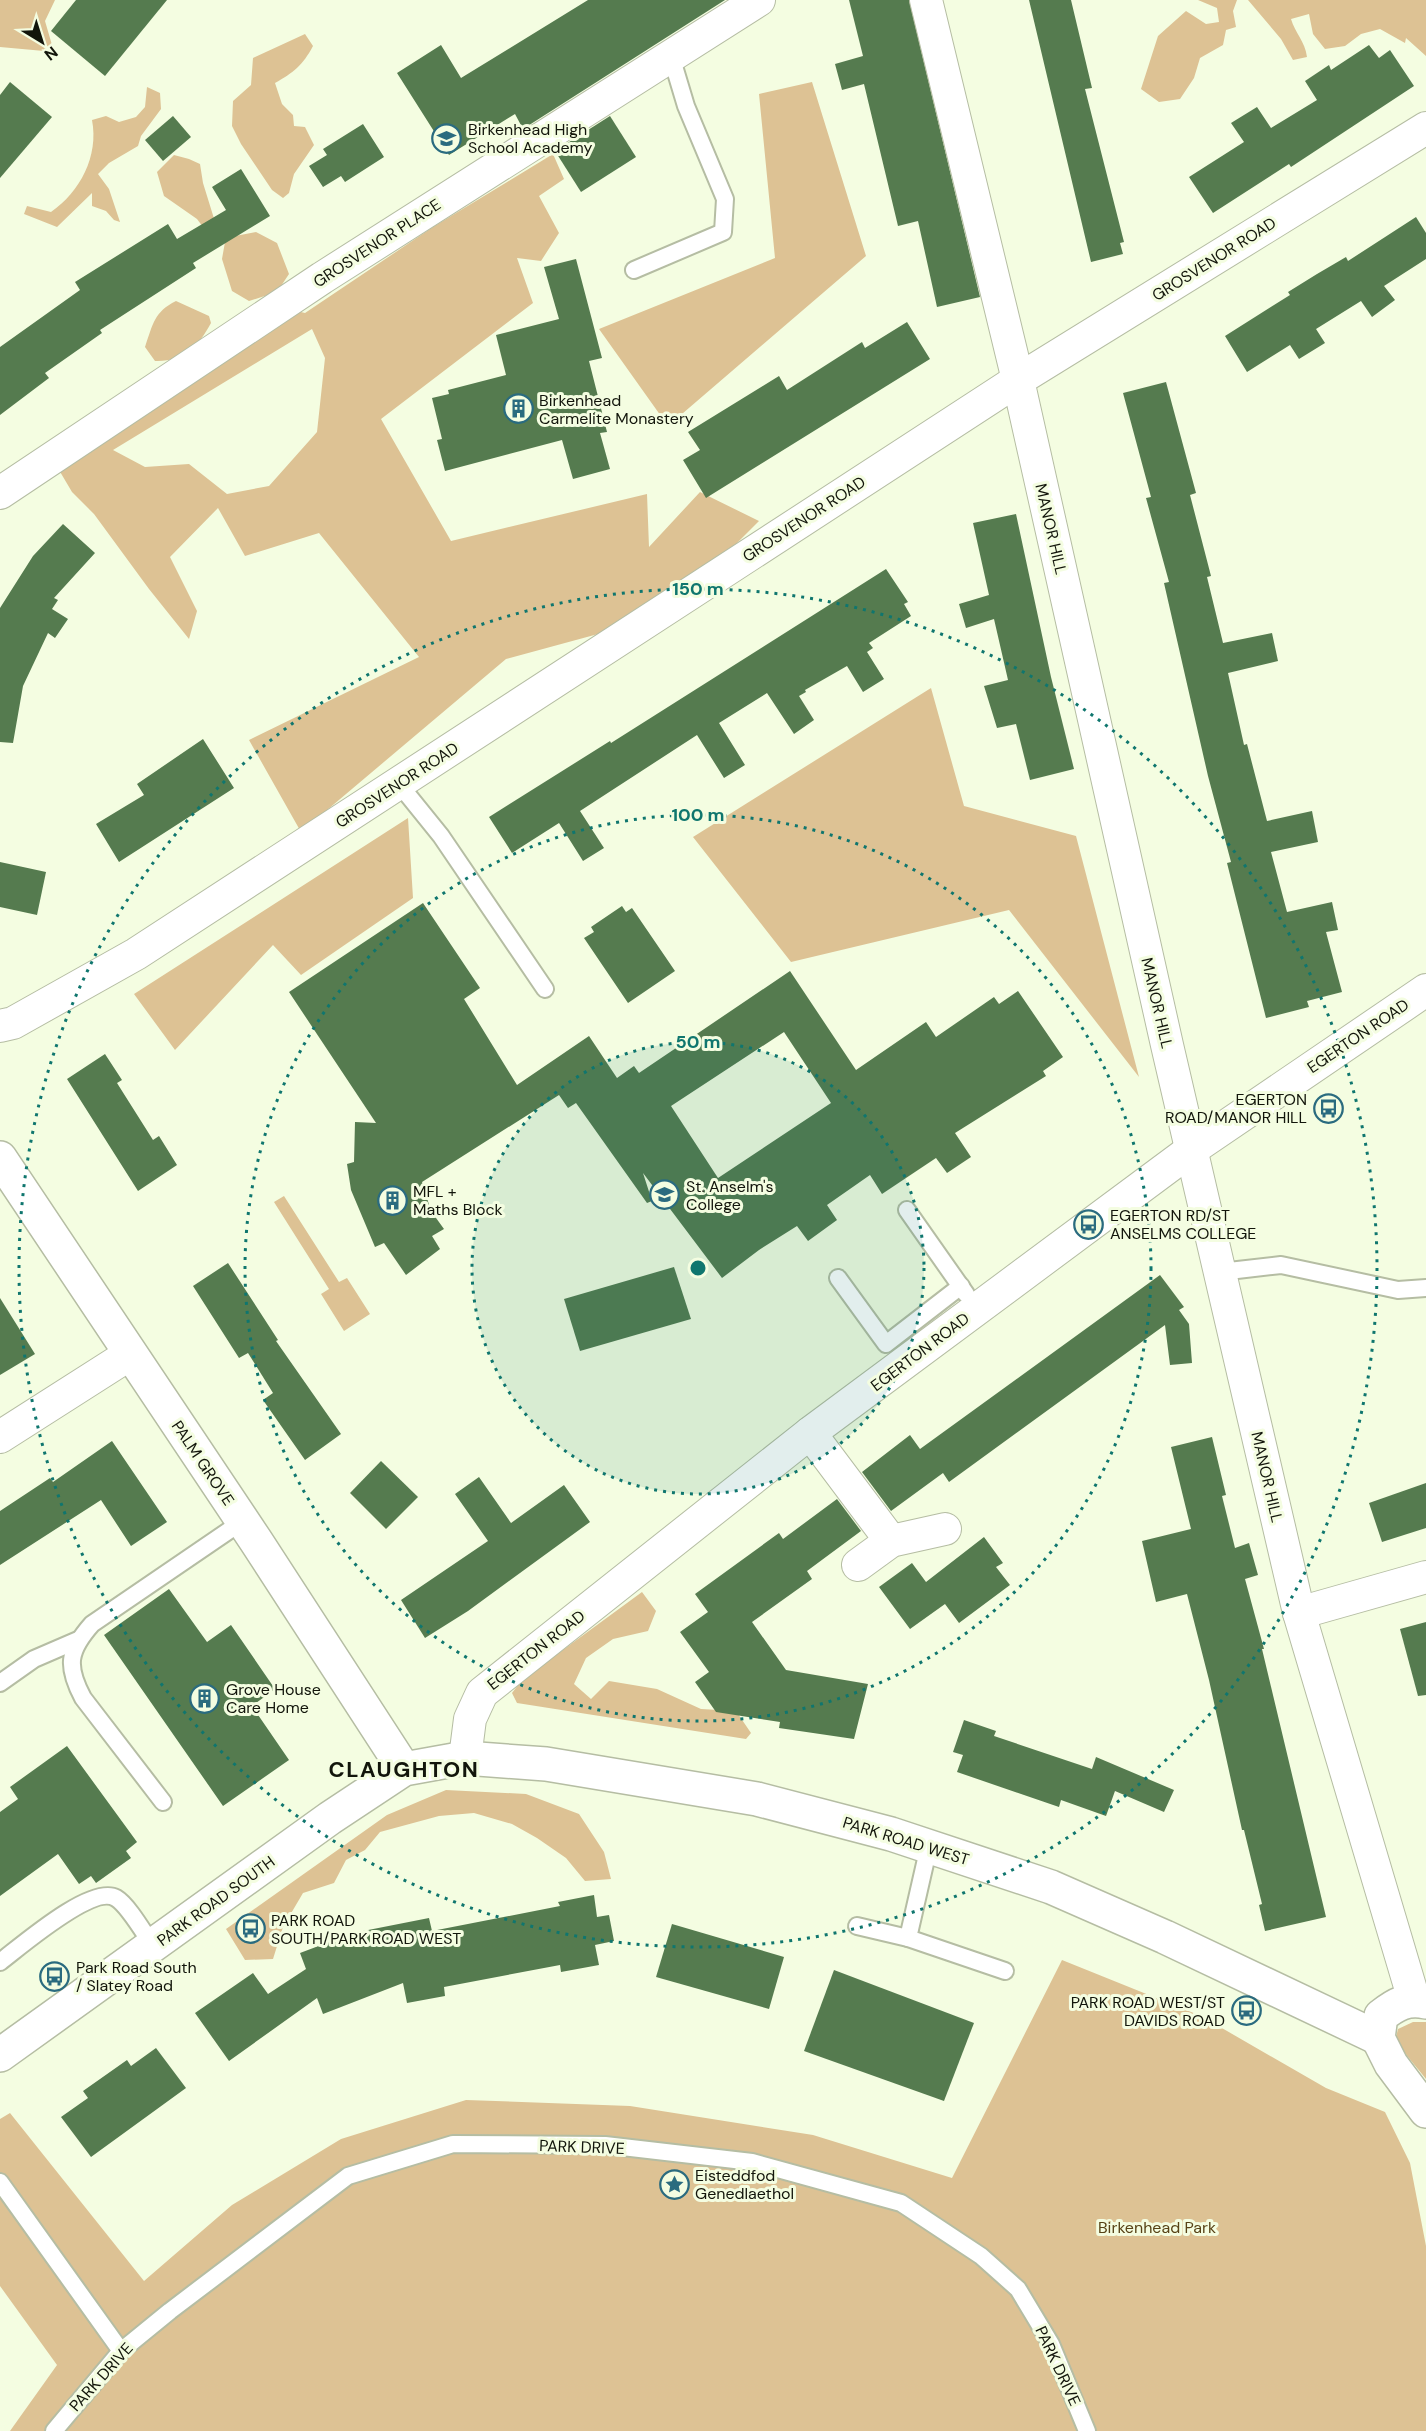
<svg xmlns="http://www.w3.org/2000/svg" width="1426" height="2431" font-family="'DM Sans',sans-serif">
<style>
.green{fill:#ddc294;fill-rule:evenodd}
.building{fill:#557b4f;fill-rule:evenodd}
.lines{fill:none;stroke-linecap:round;stroke-linejoin:round}
.service-casing{stroke:#b5bda3;stroke-width:20}
.minor-casing{stroke:#b5bda3;stroke-width:34}
.tertiary-casing{stroke:#b5bda3;stroke-width:36}
.service{stroke:#fff;stroke-width:16}
.minor{stroke:#fff;stroke-width:32}
.tertiary{stroke:#fff;stroke-width:33}
.ring{fill:none;stroke:#0f766e;stroke-width:3;stroke-dasharray:3 6}
.labels{text-anchor:middle;dominant-baseline:central;stroke-width:6;stroke-linejoin:round;paint-order:stroke}
.poi-label{font-size:16px;fill:#12150b;stroke:#f4fde1;text-anchor:start}
.street-label{font-size:16px;fill:#12150b;stroke:#f4fde1}
.park-label{font-size:16px;fill:#574216;stroke:#f4fde1}
.district-label{font-size:22px;font-weight:bold;letter-spacing:1.5px;fill:#12150b;stroke:#f4fde1}
.centre{fill:#0f766e;stroke:#f4fde1;stroke-width:3}
.ring-label{font-size:18px;text-anchor:middle;font-weight:bold;fill:#0f766e;stroke:#f4fde1;stroke-width:6;stroke-linejoin:round;paint-order:stroke}
</style>
<rect width="100%" height="100%" fill="#f4fde1"/>
<g class="green">
<path d="M0,0H55L45,21L52,45L44,51L0,47Z"/>
<path d="M1198,0H1237L1233,11L1236,27L1226,30L1223,45L1200,58L1194,78L1180,99L1159,102L1141,89L1158,36L1186,11L1206,24L1219,22L1217,8Z"/>
<path d="M1248,0H1426V56L1406,38L1405,43L1380,29L1361,34L1345,46L1325,49L1313,34L1309,14L1291,19C1295,33 1305,41 1307,57L1293,60L1281,39Z"/>
<path d="M305,34L313,46C303,65 293,73 275,83L282,104L293,115L294,126L305,127L314,145L294,174L289,193L283,198L272,190L241,144L232,126L233,101L251,85L253,58Z"/>
<path d="M812,82L866,256L668,426L599,329L775,258L759,94Z"/>
<path d="M147,87L160,93L161,109L141,136L138,146L109,163L98,174L109,189L120,222L114,220L106,211L92,206V193L57,227L24,214L27,206L51,212C80,192 99,156 92,120L106,116L119,122L136,117L145,107Z"/>
<path d="M553,154L564,179L539,196L559,233L541,261L517,258L533,303L381,419L451,541L647,494L649,547L700,492L759,521L736,544L598,634L506,659L301,832L249,740L419,657L319,533L245,556L218,508L170,557L197,611L189,639L149,589L94,514L72,492L59,470L288,309L305,313L433,227ZM312,329L325,358L317,432L269,486L227,494L189,464L145,467L113,450Z"/>
<path d="M174,155L189,159L200,164L203,183L216,225L230,237L256,232L277,243L289,274L277,292L249,301L232,291L222,259L225,242L209,235L197,219L164,196L157,172Z"/>
<path d="M176,301L209,316L211,323C198,347 183,362 155,361L145,347C153,324 154,312 176,301Z"/>
<path d="M931,688L964,806L1076,836L1139,1077L1009,910L791,962L693,837Z"/>
<path d="M408,818L413,898L301,975L273,945L175,1050L134,994Z"/>
<path d="M284,1196L339,1282L347,1278L370,1314L344,1331L321,1294L329,1289L274,1202Z"/>
<path d="M642,1592L656,1611L648,1631L613,1639L586,1658L574,1684L591,1699L609,1681L657,1689L701,1709L736,1711L751,1733L746,1739L517,1703L512,1693L522,1680Z"/>
<path d="M446,1790L526,1794L579,1814L604,1852L611,1879L585,1881L566,1858L537,1838L512,1824L474,1813L439,1816L380,1832L365,1850L346,1860L334,1883L303,1893L283,1927L273,1959L245,1960L226,1929L387,1815Z"/>
<path d="M1062,1960L1201,2016L1326,2088L1385,2112L1410,2163L1426,2246V2431H10L57,2365L0,2286V2119L10,2113L144,2281L232,2205L341,2139L466,2100L630,2106L813,2135L952,2178Z"/>
<path d="M1413,2022H1426V2079L1395,2041L1398,2029Z"/>
</g>
<g class="building">
<path d="M76,0H167L105,76L51,31Z"/>
<path d="M588,0H725L523,129L515,114L449,155L397,73L441,45L461,78Z"/>
<path d="M849,0H909L980,297L937,307L918,221L898,226L864,84L842,90L835,64L863,56Z"/>
<path d="M1029,0H1071L1092,88L1085,89L1124,242L1120,243L1123,254L1091,262Z"/>
<path d="M1369,45L1379,58L1390,50L1414,86L1291,167L1289,164L1213,213L1189,177L1244,142L1231,123L1257,107L1271,128L1317,100L1305,81L1329,65L1331,70Z"/>
<path d="M10,82L52,117L0,178V95Z"/>
<path d="M173,116L191,137L163,161L145,140Z"/>
<path d="M610,116L636,157L581,192L555,151Z"/>
<path d="M363,124L384,157L345,182L341,176L323,187L309,166L327,155L323,149Z"/>
<path d="M241,169L270,216L193,263L196,268L100,330L102,333L45,373L49,378L0,415V347L80,290L75,282L168,224L177,239L226,210L212,187Z"/>
<path d="M1416,217L1426,233V259L1384,286L1395,300L1372,317L1361,301L1316,329L1325,343L1299,359L1290,345L1247,372L1225,336L1290,295L1288,292L1317,274L1346,257L1348,261Z"/>
<path d="M576,259L602,358L589,361L607,432L600,433L610,469L573,479L562,440L445,471L437,440L442,439L432,398L449,394L448,390L506,375L496,335L559,319L544,267Z"/>
<path d="M907,322L930,359L706,498L683,460L700,450L688,432L779,376L787,390L862,342L865,348Z"/>
<path d="M1166,382L1196,493L1190,495L1211,576L1207,577L1223,643L1272,633L1278,661L1228,673L1244,745L1247,744L1267,821L1312,811L1318,842L1271,852L1287,912L1332,902L1338,930L1326,932L1342,992L1307,1001L1309,1007L1266,1018L1227,863L1231,862L1208,776L1164,583L1169,582L1146,498L1151,497L1123,393Z"/>
<path d="M1016,514L1051,677L1074,769L1030,780L1016,724L997,728L984,686L1008,680L994,619L966,628L959,604L989,595L973,523Z"/>
<path d="M63,524L95,553L54,598L58,600L52,609L68,619L55,638L48,633L23,686L13,743L0,742V608L33,556Z"/>
<path d="M886,569L908,602L904,604L911,616L869,643L873,648L867,652L884,679L863,692L847,666L805,690L806,692L799,696L814,720L794,734L767,693L719,723L745,765L724,778L697,735L580,811L604,848L583,861L559,823L512,853L489,817L610,741L611,743Z"/>
<path d="M203,739L234,788L119,862L96,824L144,795L137,784Z"/>
<path d="M0,862L46,872L37,915L0,907Z"/>
<path d="M423,903L480,988L464,999L517,1085L589,1036L617,1078L634,1066L639,1073L790,971L856,1070L926,1022L936,1037L994,997L999,1004L1018,991L1063,1057L1043,1071L1046,1076L955,1133L971,1157L947,1173L936,1158L882,1194L870,1175L827,1205L837,1220L808,1241L797,1226L759,1250L722,1278L643,1173L652,1201L647,1203L576,1103L568,1108L559,1095L422,1182L431,1211L444,1229L432,1236L440,1249L406,1275L384,1243L375,1247L351,1190L347,1164L354,1162L355,1122L376,1123L289,992ZM784,1032L831,1103L718,1178L671,1106Z"/>
<path d="M622,906L626,912L632,908L675,971L628,1003L584,938L594,932L591,927Z"/>
<path d="M105,1054L122,1080L117,1083L153,1140L159,1136L177,1165L138,1191L67,1079Z"/>
<path d="M228,1263L278,1340L276,1341L341,1434L305,1460L263,1400L273,1393L248,1353L239,1358L193,1286Z"/>
<path d="M674,1267L691,1319L580,1351L564,1299Z"/>
<path d="M1160,1275L1184,1307L1179,1310L1189,1324L1192,1363L1170,1365L1165,1325L949,1482L943,1473L891,1511L862,1472L910,1435L920,1449Z"/>
<path d="M0,1298L35,1354L0,1375Z"/>
<path d="M1212,1437L1226,1495L1222,1496L1235,1548L1249,1543L1258,1575L1245,1579L1264,1649H1262L1326,1917L1265,1931L1259,1905L1262,1904L1244,1830H1242L1209,1680L1187,1594L1156,1602L1142,1541L1191,1529L1171,1447Z"/>
<path d="M112,1441L167,1522L131,1546L101,1500L0,1565V1511L50,1478L53,1482Z"/>
<path d="M381,1461L418,1497L386,1529L350,1493Z"/>
<path d="M479,1477L511,1523L564,1485L590,1522L468,1611L425,1638L401,1600L488,1541L455,1494Z"/>
<path d="M1426,1483V1528L1382,1542L1369,1503Z"/>
<path d="M837,1499L861,1531L807,1571L812,1579L752,1622L786,1670L868,1684L854,1739L779,1728L780,1722L716,1712L695,1682L709,1672L680,1632L708,1612L695,1594L779,1533L783,1539Z"/>
<path d="M984,1537L1003,1563L996,1567L1010,1585L959,1623L945,1604L910,1629L879,1587L912,1563L926,1582Z"/>
<path d="M169,1589L207,1642L231,1625L275,1689L252,1706L289,1760L223,1806L104,1635Z"/>
<path d="M1426,1622V1695L1418,1696L1400,1629Z"/>
<path d="M964,1720L996,1731L994,1736L1092,1769L1096,1757L1174,1790L1164,1812L1115,1791L1106,1816L1061,1800L1059,1807L957,1772L963,1755L953,1752Z"/>
<path d="M67,1746L137,1842L126,1851L131,1858L96,1883L91,1876L79,1884L58,1854L0,1896V1812L18,1799L10,1787Z"/>
<path d="M594,1895L597,1917L609,1915L614,1941L595,1945L599,1965L561,1972L560,1965L444,1987L445,1996L407,2003L403,1983L323,2014L317,1998L229,2061L195,2013L253,1973L268,1994L306,1969L300,1953L353,1933L429,1918L432,1931L560,1906L558,1902Z"/>
<path d="M672,1924L784,1957L769,2009L656,1977Z"/>
<path d="M834,1970L974,2023L944,2101L804,2051Z"/>
<path d="M156,2048L186,2088L91,2157L61,2117L88,2098L83,2091L127,2060L131,2066Z"/>
</g>
<g class="lines">
<defs>
<g id="service">
<path d="M634,270L723,232L725,199L686,106L671,56"/>
<path d="M399,784L441,836L545,989"/>
<path d="M907,1210L966,1294"/>
<path d="M1220,1272L1281,1265L1398,1290L1426,1288"/>
<path d="M838,1278L886,1344L961,1286"/>
<path d="M0,1683L34,1659L78,1640"/>
<path d="M163,1802L83,1698C66,1666 68,1651 92,1624L243,1521"/>
<path d="M929,1846L908,1938L1005,1971"/>
<path d="M857,1926L908,1938"/>
<path d="M0,1962C20,1947 92,1884 116,1898C128,1905 144,1933 153,1946"/>
<path d="M0,2182L121,2351"/>
<path d="M54,2431L121,2351L170,2311L348,2176L453,2144L605,2145L752,2162L901,2203L981,2256L1018,2289L1051,2344L1087,2431"/>
</g>
<g id="minor">
<path d="M926,0L1018,380L1167,1045L1299,1613L1414,2000"/>
<path d="M0,493L322,278L759,0"/>
<path d="M0,1026L13,1023L136,954L1018,380L1426,128"/>
<path d="M810,1433L891,1541"/>
<path d="M0,1437L130,1354"/>
<path d="M858,1565L891,1541L945,1529"/>
<path d="M1299,1613L1426,1577"/>
<path d="M465,1758L470,1719L482,1693L810,1433L1191,1150L1426,990"/>
</g>
<g id="tertiary">
<path d="M0,1158L256,1541L404,1769"/>
<path d="M1426,2002C1407,1998 1396,2004 1381,2016L1378,2038L1391,2064L1426,2111"/>
<path d="M0,2055L330,1818L404,1769L465,1758L546,1764L757,1799L891,1834L1051,1887L1165,1937L1378,2038"/>
</g>
</defs>
<use href="#service" class="service-casing"/>
<use href="#minor" class="minor-casing"/>
<use href="#tertiary" class="tertiary-casing"/>
<use href="#service" class="service"/>
<use href="#minor" class="minor"/>
<use href="#tertiary" class="tertiary"/>
</g>
<circle cx="698" cy="1268" r="226" fill="#0f766e" fill-opacity=".12"/>
<g class="ring">
<circle cx="698" cy="1268" r="226"/>
<circle cx="698" cy="1268" r="453"/>
<circle cx="698" cy="1268" r="679"/>
</g>
<defs>
<symbol id="school-ring" viewBox="-11 -11 22 22"><circle r="9.5" fill="#f4fde1" stroke="#2a6b7f" stroke-width="1.5"/><path d="M0-5L7-2L0 1L-7-2ZM-4 1L0 2.5L4 1V4Q0 6-4 4Z" fill="#2a6b7f"/></symbol>
<symbol id="building-ring" viewBox="-11 -11 22 22"><circle r="9.5" fill="#f4fde1" stroke="#2a6b7f" stroke-width="1.5"/><path d="M-4-6H4V6H1V3H-1V6H-4ZM-2.5-4.3h1.7v1.8h-1.7ZM.8-4.3h1.7v1.8H.8ZM-2.5-1h1.7V.8h-1.7ZM.8-1h1.7V.8H.8Z" fill="#2a6b7f"/></symbol>
<symbol id="bus-ring" viewBox="-11 -11 22 22"><circle r="9.5" fill="#f4fde1" stroke="#2a6b7f" stroke-width="1.5"/><path d="M-5-6H5V4H4V6H2V4H-2V6H-4V4H-5ZM-3.5-4V0h7V-4ZM-3.5 1.2v1.5H-2V1.2ZM2 1.2v1.5H3.5V1.2Z" fill="#2a6b7f"/></symbol>
<symbol id="sight-ring" viewBox="-11 -11 22 22"><circle r="9.5" fill="#f4fde1" stroke="#2a6b7f" stroke-width="1.5"/><path d="M0-6L1.8-2.2L6-1.7L2.9 1.2L3.7 5.4L0 3.3L-3.7 5.4L-2.9 1.2L-6-1.7L-1.8-2.2Z" fill="#2a6b7f"/></symbol>
</defs>
<g fill-rule="evenodd">
<use href="#school-ring" x="430" y="122" width="33" height="33"/>
<use href="#building-ring" x="502" y="392" width="33" height="33"/>
<use href="#bus-ring" x="1312" y="1092" width="33" height="33"/>
<use href="#school-ring" x="648" y="1178" width="33" height="33"/>
<use href="#building-ring" x="376" y="1184" width="33" height="33"/>
<use href="#bus-ring" x="1072" y="1208" width="33" height="33"/>
<use href="#building-ring" x="188" y="1682" width="33" height="33"/>
<use href="#bus-ring" x="234" y="1912" width="33" height="33"/>
<use href="#bus-ring" x="38" y="1960" width="33" height="33"/>
<use href="#bus-ring" x="1230" y="1994" width="33" height="33"/>
<use href="#sight-ring" x="658" y="2168" width="33" height="33"/>
</g>
<g class="labels">
<g class="poi-label">
<text x="468" y="129">Birkenhead High<tspan x="468" dy="18">School Academy</tspan></text>
<text x="539" y="400">Birkenhead<tspan x="539" dy="18">Carmelite Monastery</tspan></text>
<text x="1307" y="1099" text-anchor="end">EGERTON<tspan x="1307" dy="18">ROAD/MANOR HILL</tspan></text>
<text x="686" y="1186">St. Anselm's<tspan x="686" dy="18">College</tspan></text>
<text x="413" y="1191">MFL +<tspan x="413" dy="18">Maths Block</tspan></text>
<text x="1110" y="1215">EGERTON RD/ST<tspan x="1110" dy="18">ANSELMS COLLEGE</tspan></text>
<text x="226" y="1689">Grove House<tspan x="226" dy="18">Care Home</tspan></text>
<text x="271" y="1920">PARK ROAD<tspan x="271" dy="18">SOUTH/PARK ROAD WEST</tspan></text>
<text x="76" y="1967">Park Road South<tspan x="76" dy="18">/ Slatey Road</tspan></text>
<text x="1225" y="2002" text-anchor="end">PARK ROAD WEST/ST<tspan x="1225" dy="18">DAVIDS ROAD</tspan></text>
<text x="695" y="2175">Eisteddfod<tspan x="695" dy="18">Genedlaethol</tspan></text>
</g>
<g class="street-label">
<text transform="translate(377 243) rotate(-33)">GROSVENOR PLACE</text>
<text transform="translate(1214 259) rotate(-32)">GROSVENOR ROAD</text>
<text transform="translate(804 519) rotate(-33)">GROSVENOR ROAD</text>
<text transform="translate(1051 529) rotate(77)">MANOR HILL</text>
<text transform="translate(397 785) rotate(-33)">GROSVENOR ROAD</text>
<text transform="translate(1157 1003) rotate(77)">MANOR HILL</text>
<text transform="translate(1358 1036) rotate(-34)">EGERTON ROAD</text>
<text transform="translate(920 1352) rotate(-37)">EGERTON ROAD</text>
<text transform="translate(203 1463) rotate(56)">PALM GROVE</text>
<text transform="translate(1267 1477) rotate(77)">MANOR HILL</text>
<text transform="translate(536 1650) rotate(-38)">EGERTON ROAD</text>
<text transform="translate(906 1841) rotate(17)">PARK ROAD WEST</text>
<text transform="translate(216 1901) rotate(-36)">PARK ROAD SOUTH</text>
<text transform="translate(582 2147) rotate(2)">PARK DRIVE</text>
<text transform="translate(1058 2366) rotate(65)">PARK DRIVE</text>
<text transform="translate(101 2377) rotate(-48)">PARK DRIVE</text>
</g>
<g class="park-label">
<text x="1157" y="2227">Birkenhead Park</text>
</g>
<g class="district-label">
<text x="404" y="1769">CLAUGHTON</text>
</g>
</g>
<circle cx="698" cy="1268" r="9" class="centre"/>
<g class="ring-label">
<text x="698" y="595">150 m</text>
<text x="698" y="821">100 m</text>
<text x="698" y="1048">50 m</text>
</g>
<g transform="translate(42 42) rotate(142)" stroke="#f4fde1" stroke-width="4.5" paint-order="stroke">
<path d="M0-4.5L10 22L0 15L-10 22Z" fill="#12150b"/>
<text y="-9" font-size="16" font-weight="bold" text-anchor="middle" fill="#12150b">N</text>
</g>
</svg>
